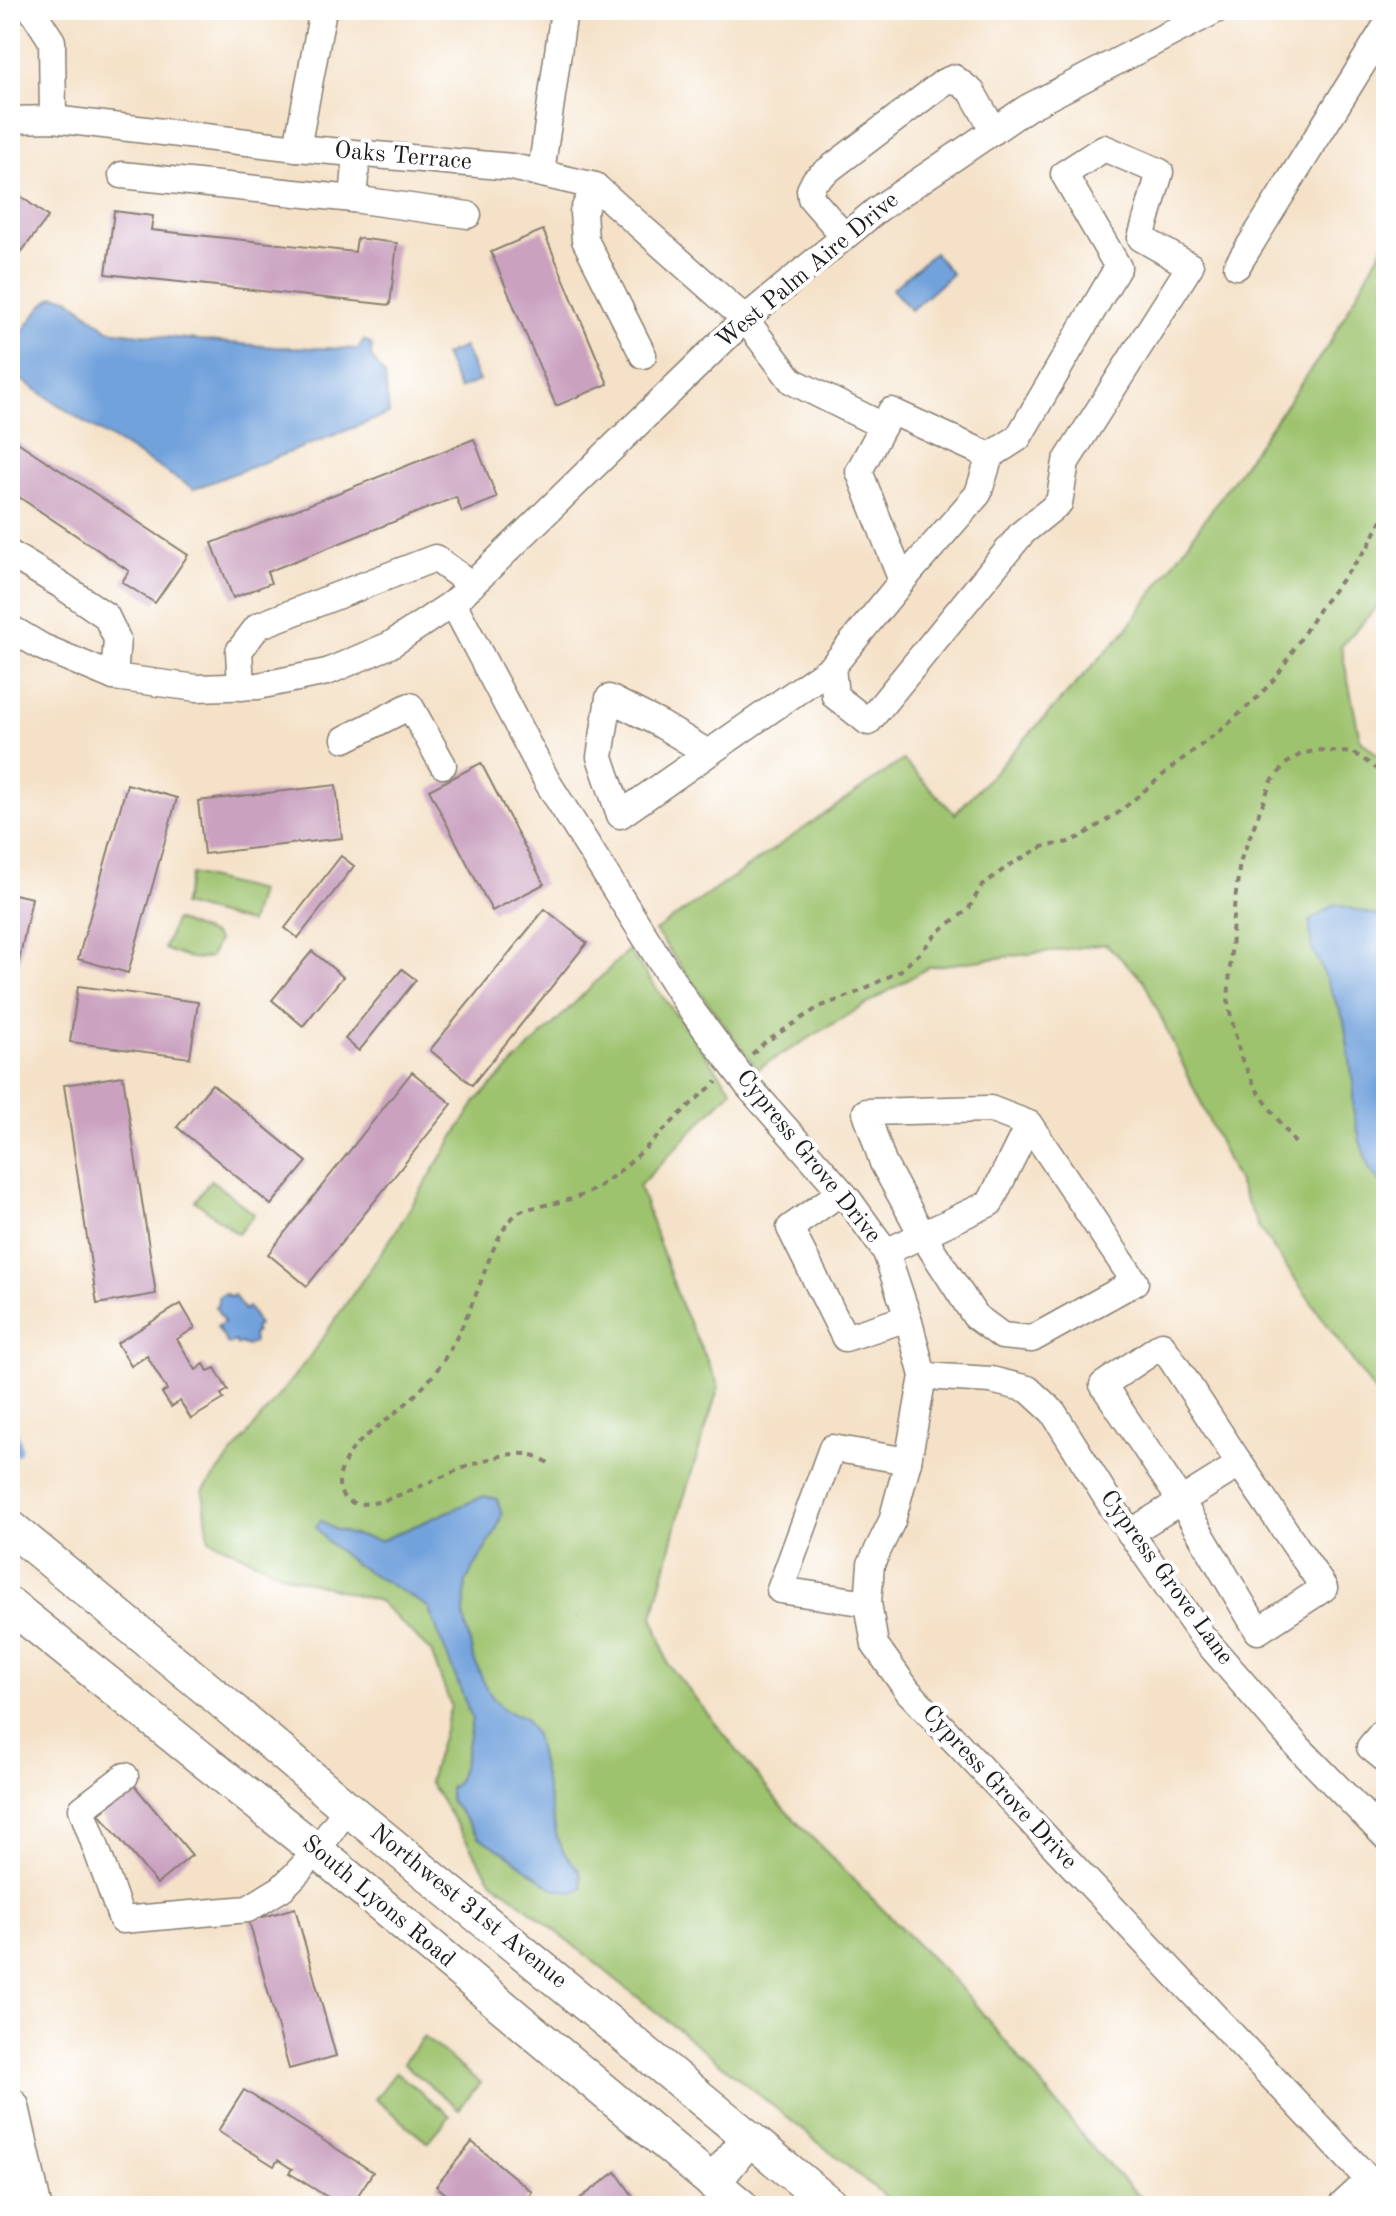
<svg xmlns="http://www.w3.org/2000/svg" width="1396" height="2216" font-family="'Old Standard TT',serif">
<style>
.green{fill:#9ec36e;stroke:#5d7045;stroke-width:2}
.water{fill:#72a2dc;stroke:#475f7c;stroke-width:2}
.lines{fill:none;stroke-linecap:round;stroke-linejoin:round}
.canal{stroke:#72a2dc;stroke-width:20}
.building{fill:#caa2c0}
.minor-casing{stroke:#887e72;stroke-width:29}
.major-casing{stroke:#887e72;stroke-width:37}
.highway-casing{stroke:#887e72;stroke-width:41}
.path{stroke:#887e72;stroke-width:4;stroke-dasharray:6 6;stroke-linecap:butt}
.minor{stroke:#fff;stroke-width:26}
.major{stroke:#fff;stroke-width:34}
.highway{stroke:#fff;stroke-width:38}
.labels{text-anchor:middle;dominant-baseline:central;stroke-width:8;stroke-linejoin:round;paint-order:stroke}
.street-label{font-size:24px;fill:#1c1c1c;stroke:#fff}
</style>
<rect width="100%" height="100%" fill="#fff"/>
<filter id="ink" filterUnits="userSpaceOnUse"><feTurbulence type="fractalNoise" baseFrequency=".0125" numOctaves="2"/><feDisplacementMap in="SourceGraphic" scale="16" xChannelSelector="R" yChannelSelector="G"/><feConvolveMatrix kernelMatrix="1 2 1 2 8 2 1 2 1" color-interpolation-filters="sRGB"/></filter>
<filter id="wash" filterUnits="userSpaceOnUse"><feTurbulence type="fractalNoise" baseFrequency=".006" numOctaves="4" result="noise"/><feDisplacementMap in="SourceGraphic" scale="32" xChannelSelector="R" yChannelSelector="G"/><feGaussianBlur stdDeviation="1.8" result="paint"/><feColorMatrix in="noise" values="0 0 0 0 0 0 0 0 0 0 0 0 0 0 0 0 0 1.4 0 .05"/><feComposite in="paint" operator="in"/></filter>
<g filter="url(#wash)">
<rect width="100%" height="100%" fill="#f4e1c7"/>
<g class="green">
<path d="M1386,241V597L1341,646L1360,739L1386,763V1408L1259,1228L1144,981L1106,944L929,967L757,1069L655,931L903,760L955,814L1127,629L1329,344Z"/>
<path d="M191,874L259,891L250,923L182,905Z"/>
<path d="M175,920L213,935L218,941L210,957C193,962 180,955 164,949Z"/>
<path d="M628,950L732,1090L639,1186L681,1305L719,1386L681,1507L653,1616L668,1664L782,1807L969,1997L1096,2152L1149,2206H897L490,1878L429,1781L451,1706L431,1652L379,1601L287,1576L209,1539L203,1491L310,1356L394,1234L477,1100Z"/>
<path d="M211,1180L254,1214L238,1234L195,1201Z"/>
<path d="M424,2037L480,2083L459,2109L403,2063Z"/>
<path d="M396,2072L450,2116L428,2142L375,2099Z"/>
</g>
<g class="water">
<path d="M934,253L952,274L911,310L892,289Z"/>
<path d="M54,296L69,298L108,330L165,337L274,347L358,349L364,340L372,345L371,356L385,376L389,414L194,489L84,422L10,372V347L43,305Z"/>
<path d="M464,347L479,381L459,389L444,355Z"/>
<path d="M1335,904L1386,918V1189L1369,1168L1360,1141L1353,1110V1082L1344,1020L1311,945L1310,921Z"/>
<path d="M225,1293L231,1297L234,1295L244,1310L248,1307L259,1325L254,1328L256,1332L253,1334L254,1342L247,1346L240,1343L237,1345L235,1341L228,1345L217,1327L224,1322L215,1306L218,1305V1297Z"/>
<path d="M484,1496L497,1499L502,1514L496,1531L466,1581L464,1616L473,1657L487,1690L503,1710L524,1718L535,1735L557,1837L564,1853L580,1871L583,1889L573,1893L553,1888L507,1854L479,1837L450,1800V1788L457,1783L465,1757L472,1719L428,1607L353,1563L326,1540L316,1527L320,1520L334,1529L349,1534L380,1541Z"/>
</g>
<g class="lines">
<path class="canal" d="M10,1439L12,1447"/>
</g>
<g id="blocks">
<g class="building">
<path d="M10,188L48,217L10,267Z"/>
<path d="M114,211L153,216L151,230L355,252L357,238L397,243L390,305L106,274Z"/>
<path d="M543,230L608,384L556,406L491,252Z"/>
<path d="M10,437L188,555L155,603L122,582L129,571L10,491Z"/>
<path d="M474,439L497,498L462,512L456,497L267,572L271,583L233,598L212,543Z"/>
<path d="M481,763L544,884L492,911L429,790Z"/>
<path d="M127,784L177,798L128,973L78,959Z"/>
<path d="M336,785L342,838L204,854L198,801Z"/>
<path d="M341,856L354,866L298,938L285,928Z"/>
<path d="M14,894L32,898L13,990L10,989V914Z"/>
<path d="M545,909L587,943L472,1085L430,1050Z"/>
<path d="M312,951L343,977L303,1026L272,1000Z"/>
<path d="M402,969L416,980L359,1051L345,1039Z"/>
<path d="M78,986L198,1002L190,1058L70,1042Z"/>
<path d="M412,1072L452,1104L307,1286L268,1254Z"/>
<path d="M123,1076L156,1294L97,1304L64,1085Z"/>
<path d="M212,1084L307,1162L271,1205L177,1127Z"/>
<path d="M10,1139H12L15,1175H10Z"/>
<path d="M181,1304L195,1328L177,1339L196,1370L204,1364L208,1371L215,1368L228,1390L221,1394L224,1399L191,1419L180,1401L171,1407L162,1393L167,1390L147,1356L131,1366L117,1343Z"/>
<path d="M134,1785L192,1855L157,1884L99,1814Z"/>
<path d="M295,1908L336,2056L289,2069L249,1921Z"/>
<path d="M244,2090L373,2172L351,2206H342L289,2173L292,2169L278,2160L274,2166L218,2131Z"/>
<path d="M472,2142L532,2192L521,2206H461L436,2186Z"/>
<path d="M616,2172L640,2206H570Z"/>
</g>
</g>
</g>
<g filter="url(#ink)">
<use href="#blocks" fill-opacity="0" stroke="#887e72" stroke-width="2"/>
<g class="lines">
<defs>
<g id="minor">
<path d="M32,10L52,41L53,119"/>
<path d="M10,120L53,119L297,148L512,167L595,186L745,319L792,381L883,426L859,471L902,581L832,667L620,815L600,757L609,698L660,724L708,753"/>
<path d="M297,148L323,10"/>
<path d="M541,173L564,10"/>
<path d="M122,175L353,199L357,154"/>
<path d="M595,186L583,212L585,240L643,355"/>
<path d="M353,199L468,215"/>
<path d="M844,236L811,198L810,190L815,180L944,82L954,78L972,92L994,131"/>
<path d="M1237,266L1386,26"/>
<path d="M883,426L891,411L990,456"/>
<path d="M10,554L61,585L106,616L117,639L114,677"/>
<path d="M453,603L548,783L690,1008L749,1087L848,1199L886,1252L908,1318L923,1376L908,1461L892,1521L871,1564L868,1603L875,1645L908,1691L1386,2198"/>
<path d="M10,628L42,647L114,677L197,688L258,686L327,672L390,645L453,603L745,319L878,209L1027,108L1216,10"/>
<path d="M832,667L835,696L868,722L1022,533L1059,503L1066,462L1190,266L1141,238L1160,172L1104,148L1064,174L1118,267L1018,438L990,456L978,494L902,581"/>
<path d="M241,687L239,651L258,626L435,558L472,585"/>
<path d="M345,739L410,706L443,765"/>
<path d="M841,1192L790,1228L845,1338L908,1318"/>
<path d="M886,1252L990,1203L1029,1124L1135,1282L1032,1339L1002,1336L975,1316L923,1236L883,1163L866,1112L990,1109L1029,1124"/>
<path d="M923,1376L991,1380L1028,1389L1053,1412L1113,1508L1202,1636L1298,1747L1386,1837"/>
<path d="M1130,1533L1240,1464L1324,1588L1258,1631L1181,1501L1103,1385L1162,1345L1240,1464"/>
<path d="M868,1603L780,1590L832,1448L908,1461"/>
<path d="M1386,1728L1370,1747L1386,1760"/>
<path d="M125,1776L82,1809L122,1920L248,1909L282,1888L294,1876L317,1851L347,1808"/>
<path d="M1341,2206L1369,2180"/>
</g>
<g id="major">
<path d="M10,1527L218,1698L347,1808L832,2206"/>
<path d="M10,1605L317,1851L741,2206"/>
<path d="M713,2183L749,2138"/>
</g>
<path id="highway" d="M10,2107L32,2206"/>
</defs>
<use href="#minor" class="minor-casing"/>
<use href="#major" class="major-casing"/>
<use href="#highway" class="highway-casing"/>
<g class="path">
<path d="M752,1054L764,1043L819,1007L854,994L900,971L919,954L939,931L968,910L982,885L1010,865L1042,847L1069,842L1080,837L1118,813L1177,763L1225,727L1258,697L1277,676L1321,606L1368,547L1386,512"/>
<path d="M1295,1143L1257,1090L1241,1058L1228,1004L1233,916L1240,862L1271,782L1287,763L1301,754L1319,750L1354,753L1386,775"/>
<path d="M548,1463C511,1430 418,1496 372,1503C363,1504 356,1505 349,1501C331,1491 341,1466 350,1453C358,1441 371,1433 381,1424C395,1413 410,1401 422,1388C445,1364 462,1329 474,1299C485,1274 496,1229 518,1213C524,1208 533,1208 541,1206C559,1202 577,1199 593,1190C640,1161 674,1115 717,1082"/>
</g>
<use href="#minor" class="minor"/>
<use href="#major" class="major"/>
<use href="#highway" class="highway"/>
</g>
</g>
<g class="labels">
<g class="street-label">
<text transform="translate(403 157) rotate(5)">Oaks Terrace</text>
<text transform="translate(808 271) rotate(-40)">West Palm Aire Drive</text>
<text transform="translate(808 1157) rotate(51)">Cypress Grove Drive</text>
<text transform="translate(1166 1578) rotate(54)">Cypress Grove Lane</text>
<text transform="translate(999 1788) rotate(47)">Cypress Grove Drive</text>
<text transform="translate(378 1902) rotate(40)">South Lyons Road</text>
<text transform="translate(468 1907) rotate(39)">Northwest 31st Avenue</text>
</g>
</g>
<rect width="1396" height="2216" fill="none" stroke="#fff" stroke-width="40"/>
</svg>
